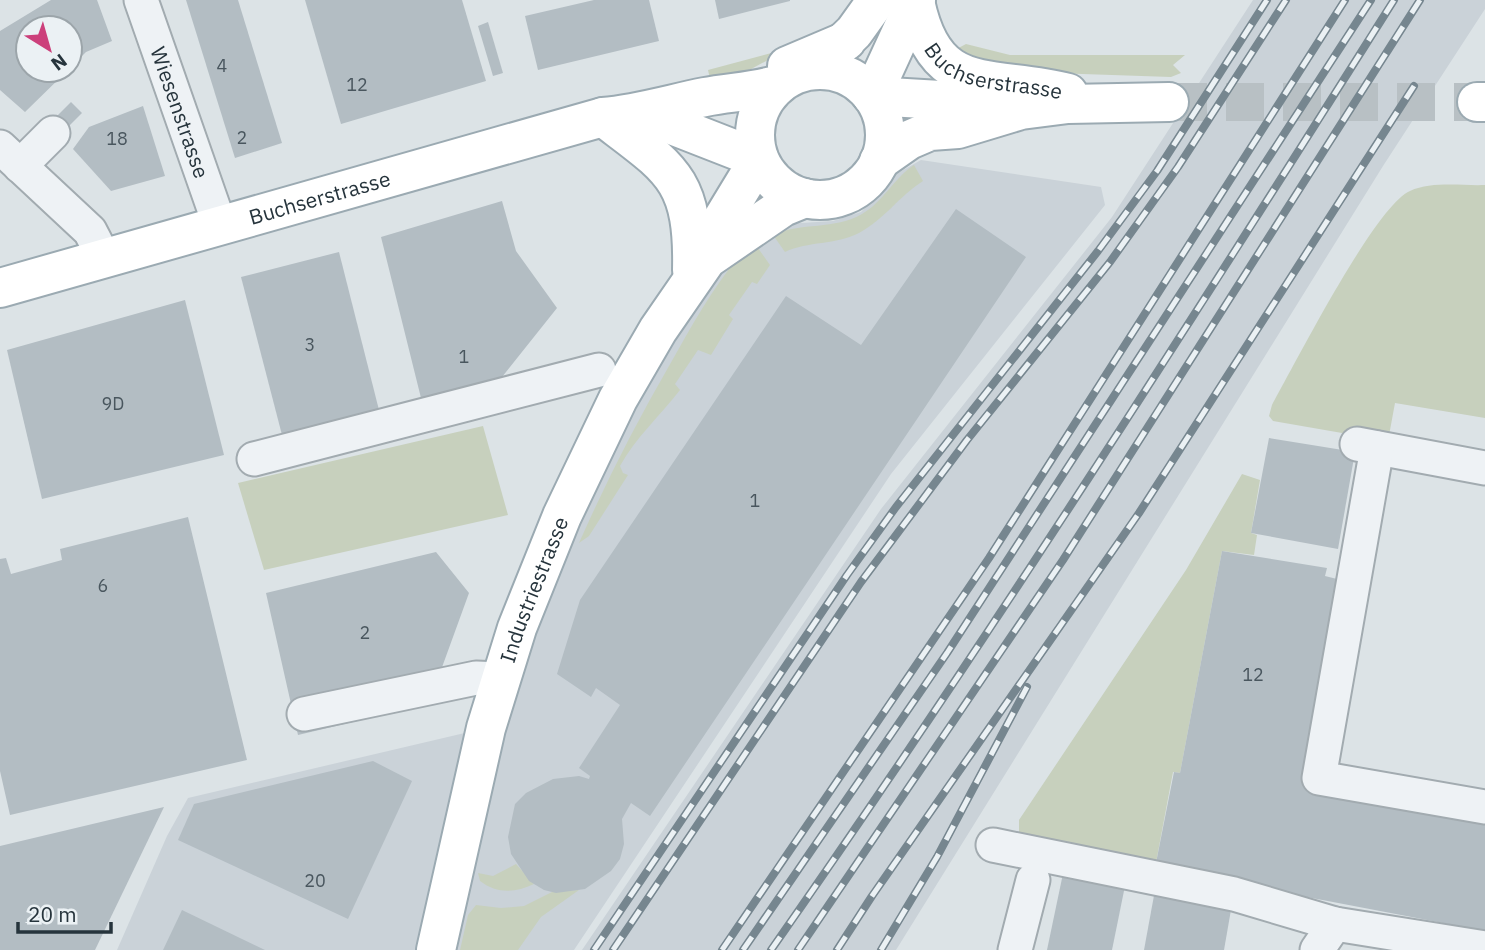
<svg xmlns="http://www.w3.org/2000/svg" width="1485" height="950" font-family="'IBM Plex Sans',sans-serif">
<style>
.built{fill:#cad2d8}
.green{fill:#c7d0bd}
.building{fill:#b3bdc3}
.lines{fill:none;stroke-linecap:round;stroke-linejoin:round}
.major-tunnel{stroke:#b8c0c4;stroke-width:38;stroke-dasharray:38 19;stroke-linecap:butt}
.minor-casing{stroke:#a2abb0;stroke-width:37}
.major-casing{stroke:#9baab2;stroke-width:42}
.minor{stroke:#eef2f5;stroke-width:33}
.major{stroke:#fff;stroke-width:38}
.rail-casing{stroke:#76868f;stroke-width:8}
.rail{stroke:#ebf1f4;stroke-width:5;stroke-dasharray:16;stroke-linecap:butt}
.labels{text-anchor:middle;dominant-baseline:central;stroke-width:6;stroke-linejoin:round;paint-order:stroke}
.number-label{font-size:18px;fill:#49565e}
.street-label{font-size:21px;fill:#26343c;stroke:#ebf1f4}
</style>
<rect width="100%" height="100%" fill="#dce3e6"/>
<g class="built">
<path d="M1253,0H1485V9L1383,166L896,950H582L881,509L1112,217Z"/>
<path d="M921,160L1101,187L1105,205L891,474L574,950H117L167,836L188,798L486,728L686,288L785,224L833,221L861,212L898,173Z"/>
</g>
<g class="green">
<path d="M966,44L1010,55H1185L1173,65L1181,73L1171,77L995,71L951,52Z"/>
<path d="M790,48L742,74L711,83L708,70Z"/>
<path d="M914,165L923,181C899,196 885,219 859,233C836,245 808,241 785,252L773,235C801,222 835,230 862,214C883,202 894,178 914,165Z"/>
<path d="M1485,185V418L1395,403L1388,441L1273,421L1269,416L1272,405C1295,364 1375,206 1410,191C1432,181 1462,186 1485,185Z"/>
<path d="M753,241L770,265L757,284L752,282L729,315L733,319L711,355L698,350L675,384L680,390C660,416 636,437 620,466L623,473L628,475L589,536L579,543C606,482 636,423 669,366C694,322 718,277 753,241Z"/>
<path d="M483,426L508,515L264,570L238,483Z"/>
<path d="M1242,474L1260,480L1251,533L1257,535L1254,555L1222,551L1180,773L1173,772L1155,868L1019,837V820L1186,570Z"/>
<path d="M516,864L534,884C515,893 497,894 480,881L478,873L493,876Z"/>
<path d="M579,890L541,917L518,950H460L468,915L476,905L501,908L524,906L552,892Z"/>
</g>
<g class="building">
<path d="M51,0H97L112,41L86,52L70,68V28H28V70H68L25,112L0,90V31Z"/>
<path d="M186,0H238L282,143L235,158Z"/>
<path d="M305,0H462L486,81L341,124Z"/>
<path d="M594,0H649L659,41L538,70L525,16Z"/>
<path d="M715,0H790V1L719,19Z"/>
<path d="M488,22L503,73L493,76L478,26Z"/>
<path d="M71,102L82,113L58,137L47,126Z"/>
<path d="M143,106L165,176L111,191L73,149L89,127Z"/>
<path d="M502,201L516,251L557,308L498,382L422,402L381,237Z"/>
<path d="M956,209L1026,257L650,816L631,803L622,819L624,844L620,859L611,871L585,889L556,893L544,890L529,881L511,854L508,837L515,804L526,793L553,779L579,776L589,779L590,776L579,768L620,705L596,688L591,697L557,674L580,600L786,296L861,345Z"/>
<path d="M339,252L379,410L282,435L241,277Z"/>
<path d="M185,300L224,455L42,499L7,350Z"/>
<path d="M1269,438L1355,452L1338,549L1251,533Z"/>
<path d="M188,517L247,760L10,815L0,771V559L6,558L11,574L62,560L60,549Z"/>
<path d="M1222,551L1327,568L1325,576L1341,580L1302,781L1485,815V931L1155,868L1174,772L1180,773Z"/>
<path d="M436,552L469,593L441,670L433,703L298,735L266,593Z"/>
<path d="M373,761L412,781L348,919L178,840L194,804Z"/>
<path d="M164,807L95,950H0V846Z"/>
<path d="M1065,864L1127,876L1112,950H1047Z"/>
<path d="M1155,890L1232,904L1224,950H1144Z"/>
<path d="M182,910L265,950H163Z"/>
</g>
<g class="lines">
<path class="major-tunnel" d="M1169,102H1477"/>
<defs>
<g id="minor">
<path id="s1" d="M141,0L220,226"/>
<path d="M0,147L90,231L104,258"/>
<path d="M20,166L53,133"/>
<path d="M1357,444L1485,468"/>
<path d="M1377,448L1319,778L1485,807"/>
<path d="M254,459L599,370"/>
<path d="M304,714L476,678L500,679"/>
<path d="M993,845L1234,894L1335,924L1485,948"/>
<path d="M1015,950L1033,880"/>
<path d="M1317,950L1335,924"/>
</g>
<g id="major">
<path id="s2" d="M915,1C935,99 991,73 1068,93"/>
<path d="M826,59L854,32L877,0"/>
<path d="M787,66L846,41"/>
<circle cx="820" cy="135" r="65"/>
<path d="M872,96L957,101L1006,108"/>
<path d="M872,96L916,0"/>
<path d="M1477,102H1485"/>
<path d="M641,113L759,159L714,233L707,259"/>
<path d="M603,117C671,169 694,178 692,270"/>
<path d="M879,161L909,140L930,131L958,129L1021,110L1068,104L1169,102"/>
<path id="s3" d="M0,288L603,117C638,114 670,104 705,97C730,92 754,92 779,84"/>
<path id="s4" d="M436,950L486,728L517,628L562,516L618,399L658,330L707,259L783,207L805,198"/>
</g>
</defs>
<use href="#minor" class="minor-casing"/>
<use href="#major" class="major-casing"/>
<use href="#minor" class="minor"/>
<use href="#major" class="major"/>
<defs>
<g id="rail">
<path d="M594,950L847,575L896,507L1098,251L1157,171L1267,0"/>
<path d="M613,950L861,582L967,440L1110,262L1178,167L1286,0"/>
<path d="M722,950L989,558L1345,0"/>
<path d="M743,950L947,653L1371,0"/>
<path d="M771,950C988,640 1192,320 1394,0"/>
<path d="M798,950L1063,560L1420,0"/>
<path d="M837,950L872,896L1139,513L1414,86"/>
<path d="M881,950L937,857L1027,687"/>
</g>
</defs>
<use href="#rail" class="rail-casing"/>
<use href="#rail" class="rail"/>
</g>
<g class="labels">
<g class="number-label">
<text x="222" y="65">4</text>
<text x="357" y="84">12</text>
<text x="242" y="137">2</text>
<text x="117" y="138">18</text>
<text x="310" y="344">3</text>
<text x="464" y="356">1</text>
<text x="113" y="403">9D</text>
<text x="755" y="500">1</text>
<text x="103" y="585">6</text>
<text x="365" y="632">2</text>
<text x="1253" y="674">12</text>
<text x="315" y="880">20</text>
</g>
<g class="street-label">
<text stroke="none"><textPath href="#s2" startOffset="119">Buchserstrasse</textPath></text>
<text stroke="none"><textPath href="#s1" startOffset="119">Wiesenstrasse</textPath></text>
<text stroke="none"><textPath href="#s3" startOffset="332">Buchserstrasse</textPath></text>
<text stroke="none"><textPath href="#s4" startOffset="374">Industriestrasse</textPath></text>
</g>
</g>
<g transform="translate(49 49) rotate(143)"><circle r="33" fill="#ebf1f4" stroke="#9ca5aa" stroke-width="2"/>
<path d="M0-5L12 26L0 18L-12 26Z" fill="#cc407b"/>
<text y="-10" font-size="19" font-weight="bold" text-anchor="middle" fill="#26343c">N</text>
</g>
<path d="M18 922v10h93v-10" fill="none" stroke="#26343c" stroke-width="3.5"/>
<text x="28" y="922" font-size="21" fill="#26343c" stroke="#ebf1f4" stroke-width="5" paint-order="stroke">20 m</text>
</svg>
